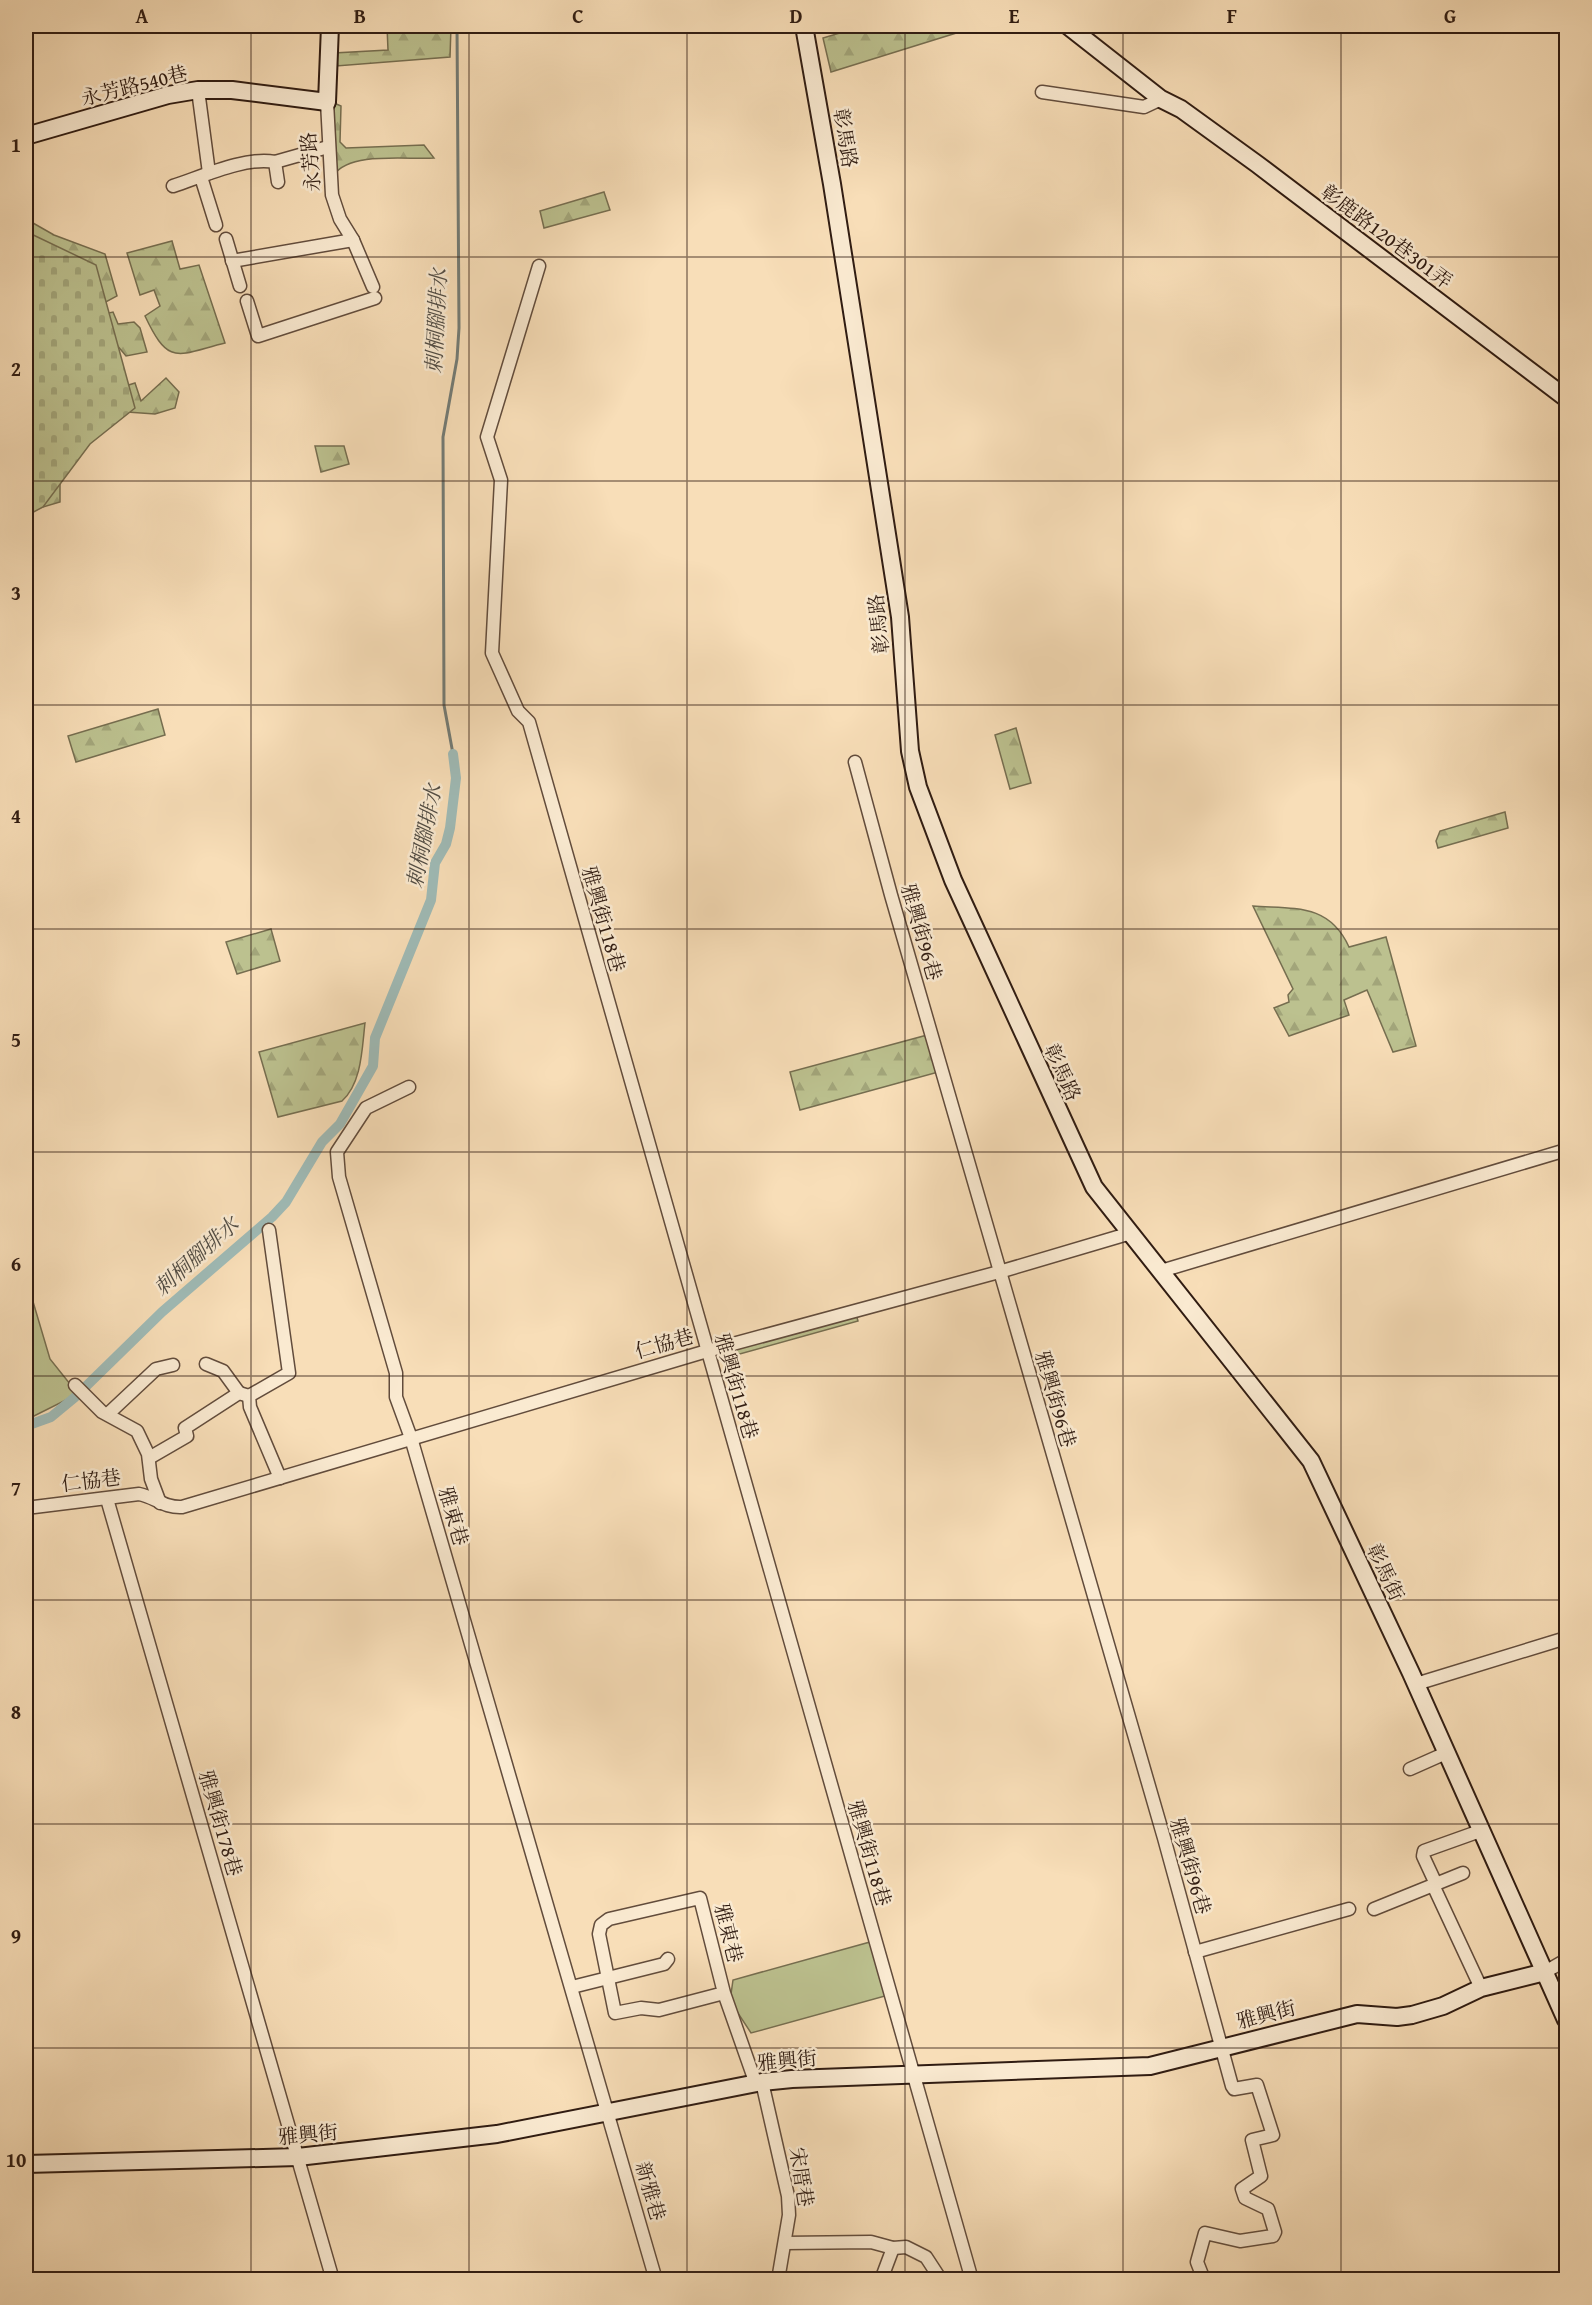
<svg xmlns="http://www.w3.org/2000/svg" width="1592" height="2305" font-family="'Gentium Book Plus','Noto Serif TC',serif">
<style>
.green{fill:#bcc18f;stroke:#766e50;stroke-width:1.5}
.forest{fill:url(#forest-firs);stroke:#766e50;stroke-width:1.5}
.cemetery{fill:url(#cemetery-stones);stroke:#766e50;stroke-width:1.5}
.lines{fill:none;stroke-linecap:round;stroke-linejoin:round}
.stream{stroke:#737b75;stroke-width:3}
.canal{stroke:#9fbbb7;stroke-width:10}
.street-casing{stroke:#624c3c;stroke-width:15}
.secondary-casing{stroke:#301c12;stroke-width:20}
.street{stroke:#faead1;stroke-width:12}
.secondary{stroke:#faead1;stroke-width:16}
.grid{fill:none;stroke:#301c12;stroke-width:1.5;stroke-opacity:0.55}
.labels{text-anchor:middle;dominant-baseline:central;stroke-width:5;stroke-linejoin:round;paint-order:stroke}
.street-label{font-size:20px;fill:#301c12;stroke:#faead1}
.water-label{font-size:21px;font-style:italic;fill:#514c44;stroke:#faead1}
.neatline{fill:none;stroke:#301c12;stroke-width:2}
.grid-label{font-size:20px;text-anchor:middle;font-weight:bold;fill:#301c12}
</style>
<defs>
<pattern id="forest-firs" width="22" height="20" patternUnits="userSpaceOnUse" patternTransform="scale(1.5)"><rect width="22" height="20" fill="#bcc18f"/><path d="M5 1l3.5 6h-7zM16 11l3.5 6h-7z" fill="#a2a57a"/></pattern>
<pattern id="cemetery-stones" width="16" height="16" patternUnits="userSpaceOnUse" patternTransform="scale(1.5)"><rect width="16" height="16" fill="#bcc18f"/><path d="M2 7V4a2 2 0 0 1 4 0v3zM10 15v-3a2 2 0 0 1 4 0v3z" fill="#a2a57a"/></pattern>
</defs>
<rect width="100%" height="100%" fill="#f8deb8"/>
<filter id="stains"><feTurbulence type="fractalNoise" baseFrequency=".00333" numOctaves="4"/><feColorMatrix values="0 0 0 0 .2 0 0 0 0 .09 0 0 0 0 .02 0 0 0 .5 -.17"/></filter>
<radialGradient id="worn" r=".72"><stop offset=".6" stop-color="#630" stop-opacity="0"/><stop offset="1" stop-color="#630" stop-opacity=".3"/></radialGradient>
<g class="green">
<path d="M26,1278L50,1359L78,1394L26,1420Z"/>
<path d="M856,1314L858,1321L718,1360V1351Z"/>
<path d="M870,1942L885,1996L751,2033L730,2001L733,1980Z"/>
</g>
<g class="forest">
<path d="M387,26H451L450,57L336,66L334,53L388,50Z"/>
<path d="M863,26H964L966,30L831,72L823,38Z"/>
<path d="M334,103L341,106L340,142L346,148L424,145L434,158C409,160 350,151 334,175Z"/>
<path d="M604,192L610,210L544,228L540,211Z"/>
<path d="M26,219L54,235L105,254L117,296L39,338L31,335L26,321V285L34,284L72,261L26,270Z"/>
<path d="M172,241L180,269L199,265L225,343C177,355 169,367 145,316L160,306L154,290L140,295L127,253Z"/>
<path d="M113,312L118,324L134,322L140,328L147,352L126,356L116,344L119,388L135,383L141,401L166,378L179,392L175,408L155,414L127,412L99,423L60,476V502L26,512V349L30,350L100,315Z"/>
<path d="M315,446H344L349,464L321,472Z"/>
<path d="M158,709L165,735L76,762L68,736Z"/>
<path d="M1016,728L1031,783L1010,789L995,735Z"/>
<path d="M1505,812L1508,828L1438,848L1436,841L1440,831Z"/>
<path d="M1253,906C1294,909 1329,903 1349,947L1386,937L1416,1046L1393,1052L1367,990L1344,1000L1349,1015L1289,1036L1274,1008L1289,1002L1288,995L1293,989Z"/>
<path d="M271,929L280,961L237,974L226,942Z"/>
<path d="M365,1023C362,1048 362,1083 342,1101L278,1117L259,1052Z"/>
<path d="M931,1034L942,1071L800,1110L790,1072Z"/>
</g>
<path class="cemetery" d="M27,232L96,265L135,408L90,444L43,507L26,516V401L30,397L28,285H26Z"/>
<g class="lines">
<path class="stream" d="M453,754L444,705L443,437L457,359L459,328L457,26"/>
<path class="canal" d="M26,1426L51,1417L74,1398L162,1312L272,1217L286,1202L322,1142L340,1124L373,1066L375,1038L431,900L435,863L446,844L450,828L456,778L453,754"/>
<defs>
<g id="street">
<path d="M198,90L209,173"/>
<path d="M1042,92L1144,107L1161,99"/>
<path d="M327,102L332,195L340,219L353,240L373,287"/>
<path d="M275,162L328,147"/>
<path d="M201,177L216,225"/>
<path d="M173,186C201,177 246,156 275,162L278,182"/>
<path d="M226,239L240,286"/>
<path d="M232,261L353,240"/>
<path d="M539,266L487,437L501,480L492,653L518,711L529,722L972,2280"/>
<path d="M247,301L258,336L375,298"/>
<path d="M855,762L891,895L1164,1838L1232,2086L1234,2089L1257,2085L1273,2135L1252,2140L1261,2176L1242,2189L1245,2198L1268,2209L1275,2232L1273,2236L1240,2241L1205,2233L1197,2262L1204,2280"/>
<path d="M409,1087L366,1108L337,1152L339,1177L396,1373V1397L411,1438L656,2280"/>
<path d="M269,1230L289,1373L249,1396L250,1407L280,1478"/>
<path d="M1161,1271L1566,1150"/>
<path d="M206,1364L223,1371L239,1393"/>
<path d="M75,1385L102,1412L137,1431L148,1454L151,1479L160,1503"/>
<path d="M108,1414L156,1369L173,1365"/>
<path d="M149,1458L187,1436L185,1428L239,1393L249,1396"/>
<path d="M107,1499L333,2280"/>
<path d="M26,1508L139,1494C155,1497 164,1508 182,1507L707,1351L999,1272L1131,1233"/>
<path d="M1416,1684L1566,1638"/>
<path d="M1410,1769L1446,1753"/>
<path d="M1436,1884L1423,1856L1424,1851L1480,1831"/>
<path d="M1433,1885L1481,1988"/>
<path d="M1374,1909L1463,1873"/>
<path d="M1195,1952L1349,1909"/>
<path d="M1545,1972L1566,1960"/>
<path d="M572,1987L664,1964L668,1959"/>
<path d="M724,1993L659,2010L641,2008L615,2013L599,1934L601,1925L609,1919L700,1898L724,1993L756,2084"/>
<path d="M762,2082L788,2196L789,2215L778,2280"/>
<path d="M785,2243L871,2242L893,2248L906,2247L926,2257L941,2280"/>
<path d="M881,2280L893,2248"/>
</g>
<g id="secondary">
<path d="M804,26L832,184L900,617L910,751L918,787L953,880L1094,1187L1311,1461L1411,1673L1566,2020"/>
<path d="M1068,26L1161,99L1181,109L1257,164L1566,398"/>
<path d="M26,136L168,95L198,90H232L327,102L330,26"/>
<path d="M26,2164L298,2157L497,2134L762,2082L792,2079L1150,2066L1357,2014L1397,2017L1412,2015L1443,2006L1481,1988L1545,1972"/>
</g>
</defs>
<use href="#street" class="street-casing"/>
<use href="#secondary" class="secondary-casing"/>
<use href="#street" class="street"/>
<use href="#secondary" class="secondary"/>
</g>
<path class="grid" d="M251,26V2280M469,26V2280M687,26V2280M905,26V2280M1123,26V2280M1341,26V2280M26,257H1566M26,481H1566M26,705H1566M26,929H1566M26,1152H1566M26,1376H1566M26,1600H1566M26,1824H1566M26,2048H1566"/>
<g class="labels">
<g class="street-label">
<text transform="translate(134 85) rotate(-14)">永芳路540巷</text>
<text transform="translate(846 138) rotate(81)">彰馬路</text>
<text transform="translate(310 162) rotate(-95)">永芳路</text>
<text transform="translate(1387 236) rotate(37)">彰鹿路120巷301弄</text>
<text transform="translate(878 624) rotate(-96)">彰馬路</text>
<text transform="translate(604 919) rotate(74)">雅興街118巷</text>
<text transform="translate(922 932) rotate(74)">雅興街96巷</text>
<text transform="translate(1063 1072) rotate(66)">彰馬路</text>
<text transform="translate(664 1343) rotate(-16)">仁協巷</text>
<text transform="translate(737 1386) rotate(74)">雅興街118巷</text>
<text transform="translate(1056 1399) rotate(74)">雅興街96巷</text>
<text transform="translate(91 1480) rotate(-7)">仁協巷</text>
<text transform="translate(454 1516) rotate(74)">雅東巷</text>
<text transform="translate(1386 1572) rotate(65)">彰馬街</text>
<text transform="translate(221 1823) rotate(74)">雅興街178巷</text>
<text transform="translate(870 1853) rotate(74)">雅興街118巷</text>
<text transform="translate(1191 1866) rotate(74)">雅興街96巷</text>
<text transform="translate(729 1933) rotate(76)">雅東巷</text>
<text transform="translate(1266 2014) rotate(-14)">雅興街</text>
<text transform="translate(787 2060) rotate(-5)">雅興街</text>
<text transform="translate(308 2134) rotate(-5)">雅興街</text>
<text transform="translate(802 2177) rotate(81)">宋厝巷</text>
<text transform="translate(651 2191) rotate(74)">新雅巷</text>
</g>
<g class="water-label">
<text transform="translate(436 321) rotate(-87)">刺桐腳排水</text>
<text transform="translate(424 836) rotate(-79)">刺桐腳排水</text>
<text transform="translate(196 1256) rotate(-42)">刺桐腳排水</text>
</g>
</g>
<rect width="1592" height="2305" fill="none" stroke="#f8deb8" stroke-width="66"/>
<rect x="33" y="33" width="1526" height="2239" class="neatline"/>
<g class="grid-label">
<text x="142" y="23">A</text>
<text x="360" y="23">B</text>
<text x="578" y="23">C</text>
<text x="796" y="23">D</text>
<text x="1014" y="23">E</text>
<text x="1232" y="23">F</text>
<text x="1450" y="23">G</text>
<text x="16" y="152">1</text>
<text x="16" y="376">2</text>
<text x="16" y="600">3</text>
<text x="16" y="823">4</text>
<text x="16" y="1047">5</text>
<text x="16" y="1271">6</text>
<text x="16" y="1495">7</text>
<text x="16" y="1719">8</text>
<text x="16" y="1943">9</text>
<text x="16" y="2167">10</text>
</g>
<rect width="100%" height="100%" filter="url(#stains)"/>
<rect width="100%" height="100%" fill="url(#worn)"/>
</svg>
